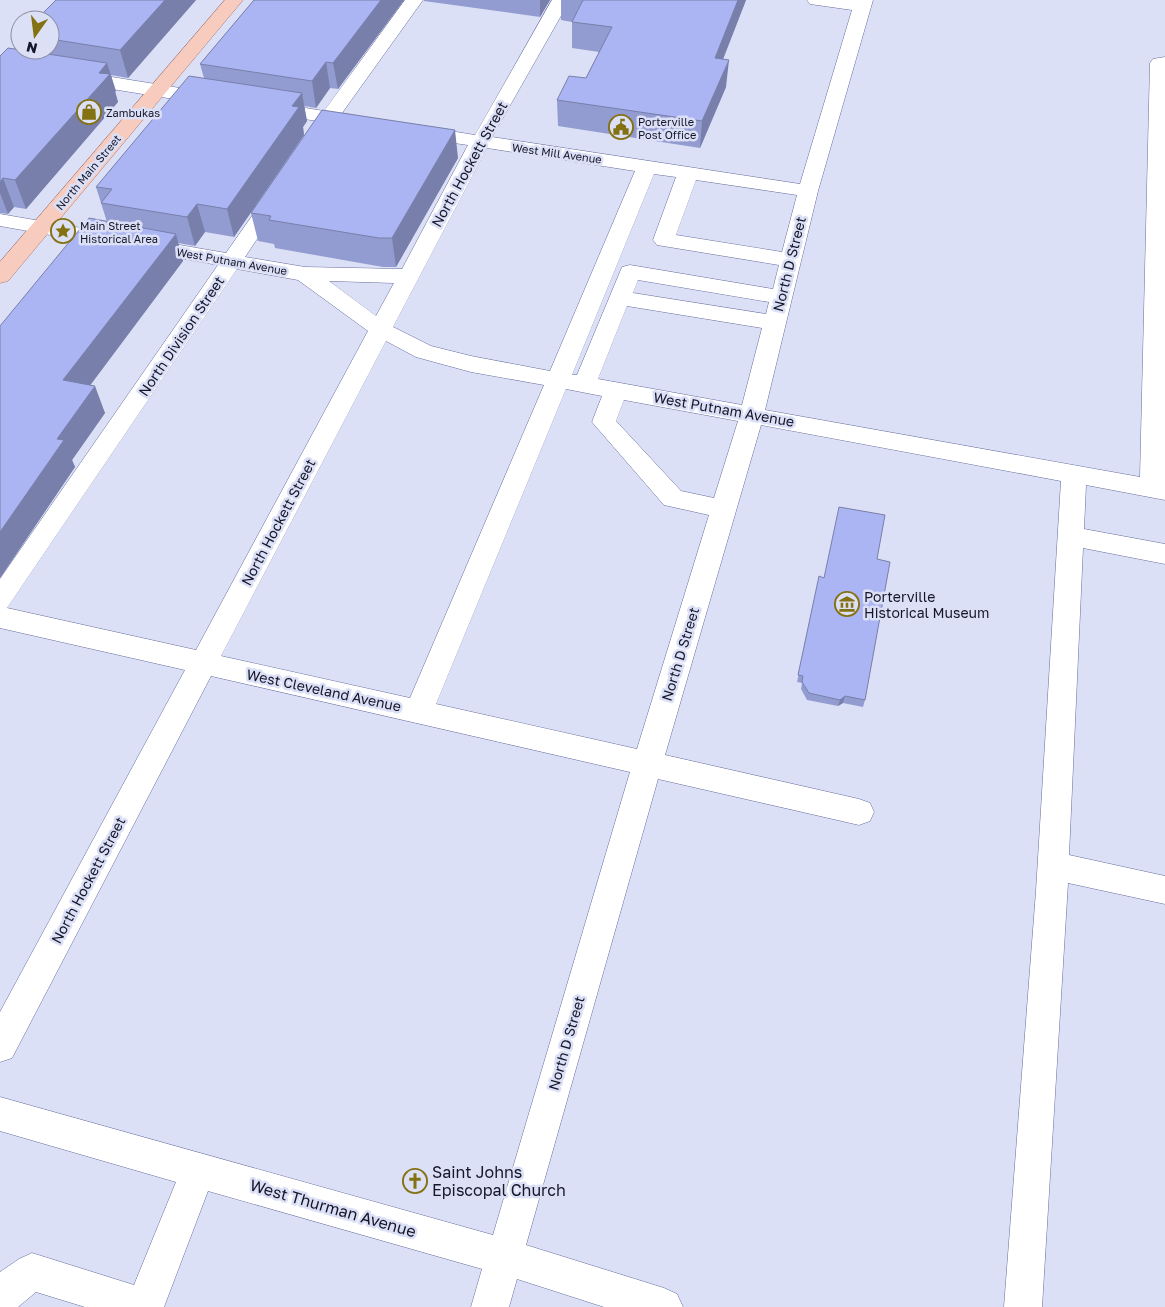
<svg xmlns="http://www.w3.org/2000/svg" width="1165" height="1307" font-family="'Golos Text',sans-serif">
<style>
.lines{fill:none;stroke-linecap:round;stroke-linejoin:round}
.minor-casing{stroke:#666d9d;stroke-width:1}
.major-casing{stroke:#a4766f;stroke-width:1}
.minor{fill:#fff;fill-rule:evenodd}
.major{fill:#f7ccbf;fill-rule:evenodd}
.wall{fill:#939cd1}
.shaded-wall{fill:#787faa}
.building{fill:#abb5f3;stroke:#787faa}
.labels{text-anchor:middle;dominant-baseline:central;stroke-width:5;stroke-linejoin:round;paint-order:stroke}
.far-poi-label{font-size:11px;fill:#141629;stroke:#dce0f6;text-anchor:start}
.far-street-label{font-size:11px;fill:#141629;stroke:#dce0f6}
.street-label{font-size:14px;fill:#141629;stroke:#dce0f6}
.poi-label{font-size:14px;fill:#141629;stroke:#dce0f6;text-anchor:start}
.near-poi-label{font-size:16px;fill:#141629;stroke:#dce0f6;text-anchor:start}
.near-street-label{font-size:16px;fill:#141629;stroke:#dce0f6}
</style>
<rect width="100%" height="100%" fill="#dce0f6"/>
<g class="lines">
<defs>
<g id="minor">
<path d="M405,0H423L342,113L361,117L364,121L361,125L354,127L334,124L327,134H313L310,130L317,121L261,112L258,108L261,104L268,102L324,111Z"/>
<path d="M552,0H570L492,137L800,184L852,10L810,4L807,0H873L818,191L765,410L1140,477L1150,63L1153,59L1165,57V500L1086,485L1084,529L1165,544V564L1083,548L1069,855L1165,876V904L1068,883L1042,1307H1004L1036,891L1061,481L761,425L665,755L859,799L870,803L874,812L870,821L859,825L658,779L526,1245L664,1288L677,1294L683,1307H604L517,1279L509,1307H471L482,1269L208,1191L164,1307H85L36,1292L18,1307H0V1272L19,1259L32,1253L134,1285L176,1182L0,1131V1097L493,1235L630,772L211,676L12,1058L0,1062V1012L185,670L0,628V579L218,265L0,226V214L226,253L268,193L275,191L282,193L285,197L245,257L305,267L402,269L468,145L419,138L412,136L409,132L412,128L419,126L475,135ZM487,148L635,171L550,371L471,356L431,346L393,327ZM654,174L676,177L653,240L657,245L779,265L773,289L630,265L622,267L577,375H572ZM696,180L797,195L782,252L676,235ZM237,269L298,280L368,331L196,650L7,608ZM638,280L769,302L766,314L633,293ZM329,281L394,283L376,316ZM627,306L762,328L742,405L598,379ZM386,341L416,357L471,372L544,385L410,698L221,656ZM566,389L602,396L592,422L664,505L709,515L637,749L436,704ZM624,400L738,421L714,498L681,491L616,421Z"/>
<path d="M0,59L211,93L218,95L220,99L218,103L211,105L0,71Z"/>
</g>
<path id="major" d="M225,0H243L8,281L0,283V262Z"/>
</defs>
<use href="#minor" class="minor-casing"/>
<use href="#major" class="major-casing"/>
<use href="#minor" class="minor"/>
<use href="#major" class="major"/>
</g>
<g class="wall">
<path d="M56,0H196L128,78L111,75L118,102L26,209L14,207L8,214L0,213V56L27,51V50H50V20Z"/>
<path d="M254,0H404L338,89L330,88L316,108L304,106L307,121L303,127L304,135L234,237L205,232L195,246L178,243L183,261L90,385L105,413L72,460L75,467L0,578L107,222L96,187L204,78L200,64Z"/>
<path d="M424,0H550L540,17L424,1Z"/>
<path d="M561,0H746L723,59L726,87L700,148L558,126L557,100L586,78L599,52L572,48V22L561,20Z"/>
<path d="M458,158L396,267H383L275,248L274,244L258,241L251,213Z"/>
<path d="M877,559L865,700L863,707L843,703L838,706L807,700L801,689L802,683L797,682L818,584L824,578Z"/>
</g>
<g class="shaded-wall">
<path d="M165,0H196L128,78L120,50Z"/>
<path d="M381,0H404L338,89L333,63Z"/>
<path d="M540,0H550L540,17Z"/>
<path d="M738,0H746L713,85L715,58Z"/>
<path d="M729,60L726,87L700,148L702,121Z"/>
<path d="M326,62L330,88L316,108L312,81Z"/>
<path d="M107,63L116,91L115,92L118,102L26,209L15,180L99,73Z"/>
<path d="M302,93L307,121L303,127L304,135L234,237L227,209L292,106Z"/>
<path d="M455,130L458,158L396,267L392,238Z"/>
<path d="M3,178L14,207L8,214L0,193V182Z"/>
<path d="M197,204L205,232L195,246L187,217Z"/>
<path d="M176,234L183,261L74,407L63,380Z"/>
<path d="M95,386L105,413L72,460L75,467L0,578V532L57,439Z"/>
<path d="M845,696L843,703L838,706L840,700Z"/>
</g>
<g class="building">
<path d="M56,0H165L120,50L50,39V20H36Z"/>
<path d="M254,0H381L333,63L326,62L312,81L200,64Z"/>
<path d="M583,0H738L715,58L729,60L702,121L557,100L569,76L586,78L612,27L572,22Z"/>
<path d="M8,48L107,63L99,73L110,74L15,180L3,178L0,182V56Z"/>
<path d="M189,76L302,93L292,106L299,107L227,209L197,204L187,217L101,203L112,189L96,187Z"/>
<path d="M322,110L455,130L392,238H379L269,220L271,216L251,213Z"/>
<path d="M89,218L176,234L63,380L95,386L57,439L64,440L0,532V326Z"/>
<path d="M839,507L885,515L877,559L890,562L865,700L845,696L840,700L809,693L802,682L803,676L798,675L819,576L824,578Z"/>
</g>
<defs>
<symbol id="shop-ring" viewBox="-11 -11 22 22"><circle r="9.5" fill="#dce0f6" stroke="#847212" stroke-width="1.5"/><path d="M-5-2.5h2.3a2.7 3.5 0 0 1 5.4 0H5L5.5 6h-11ZM-1.5-2.5h3a1.5 2.3 0 0 0-3 0Z" fill="#847212"/></symbol>
<symbol id="civic-ring" viewBox="-11 -11 22 22"><circle r="9.5" fill="#dce0f6" stroke="#847212" stroke-width="1.5"/><path d="M-.6-6.5H3V-4.5H.6V-3L4-1V1h2V6H-6V1h2V-1L-.6-3ZM-1.2 2.5V6h2.4V2.5Z" fill="#847212"/></symbol>
<symbol id="sight-ring" viewBox="-11 -11 22 22"><circle r="9.5" fill="#dce0f6" stroke="#847212" stroke-width="1.5"/><path d="M0-6L1.8-2.2L6-1.7L2.9 1.2L3.7 5.4L0 3.3L-3.7 5.4L-2.9 1.2L-6-1.7L-1.8-2.2Z" fill="#847212"/></symbol>
<symbol id="museum-ring" viewBox="-11 -11 22 22"><circle r="9.5" fill="#dce0f6" stroke="#847212" stroke-width="1.5"/><path d="M0-6L6-3V-2H-6V-3ZM-5-1h2V3h-2ZM-1-1h2V3h-2ZM3-1h2V3H3ZM-6 4H6V6H-6Z" fill="#847212"/></symbol>
<symbol id="church-ring" viewBox="-11 -11 22 22"><circle r="9.5" fill="#dce0f6" stroke="#847212" stroke-width="1.5"/><path d="M-1.2-6h2.4v3.5h3.3v2.4h-3.3V6h-2.4V-.1h-3.3v-2.4h3.3Z" fill="#847212"/></symbol>
</defs>
<g fill-rule="evenodd">
<use href="#shop-ring" x="75" y="98" width="28" height="28"/>
<use href="#civic-ring" x="607" y="113" width="28" height="28"/>
<use href="#sight-ring" x="49" y="217" width="28" height="28"/>
<use href="#museum-ring" x="833" y="590" width="28" height="28"/>
<use href="#church-ring" x="401" y="1167" width="28" height="28"/>
</g>
<g class="labels">
<g class="far-poi-label">
<text x="106" y="112">Zambukas</text>
<text x="638" y="121">Porterville<tspan x="638" dy="13">Post Office</tspan></text>
<text x="80" y="225">Main Street<tspan x="80" dy="13">Historical Area</tspan></text>
</g>
<g class="far-street-label">
<text transform="translate(557 153) rotate(8)">West Mill Avenue</text>
<text transform="translate(88 172) rotate(-50)">North Main Street</text>
<text transform="translate(232 261) rotate(10)">West Putnam Avenue</text>
</g>
<g class="street-label">
<text transform="translate(469 164) rotate(-61)">North Hockett Street</text>
<text transform="translate(789 264) rotate(-76)">North D Street</text>
<text transform="translate(181 336) rotate(-56)">North Division Street</text>
<text transform="translate(724 409) rotate(10)">West Putnam Avenue</text>
<text transform="translate(278 522) rotate(-62)">North Hockett Street</text>
<text transform="translate(680 654) rotate(-73)">North D Street</text>
<text transform="translate(324 690) rotate(12)">West Cleveland Avenue</text>
<text transform="translate(88 880) rotate(-62)">North Hockett Street</text>
<text transform="translate(566 1043) rotate(-74)">North D Street</text>
</g>
<g class="poi-label">
<text x="864" y="596">Porterville<tspan x="864" dy="16">Historical Museum</tspan></text>
</g>
<g class="near-poi-label">
<text x="432" y="1172">Saint Johns<tspan x="432" dy="18">Episcopal Church</tspan></text>
</g>
<g class="near-street-label">
<text transform="translate(333 1208) rotate(16)">West Thurman Avenue</text>
</g>
</g>
<g transform="translate(35 35) rotate(194)"><circle r="24" fill="#dce0f6" stroke="#8c8fa4"/>
<path d="M0-4L9 19L0 12L-9 19Z" fill="#847212"/>
<text y="-8" font-size="14" font-weight="bold" text-anchor="middle" fill="#141629">N</text>
</g>
</svg>
